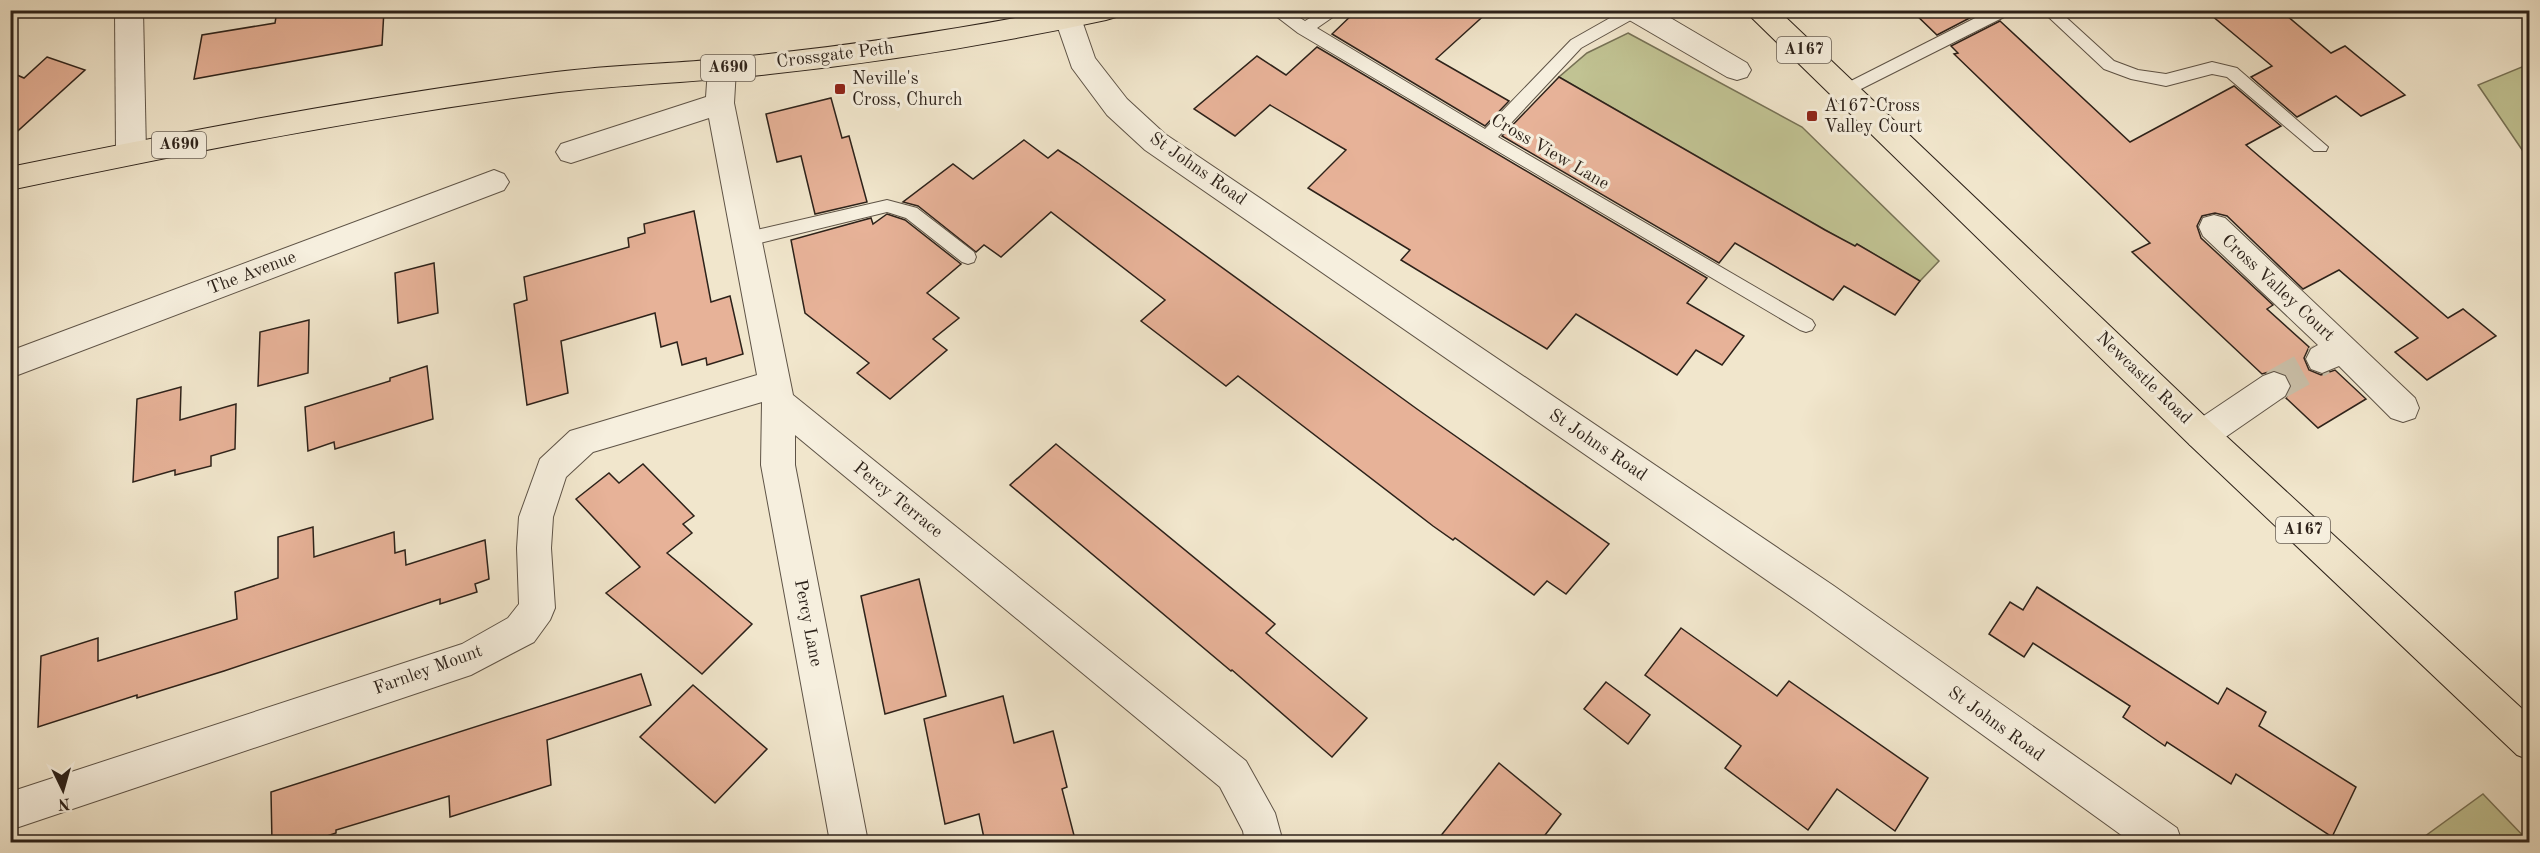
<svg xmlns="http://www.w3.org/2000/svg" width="2540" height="853" font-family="'Old Standard TT',serif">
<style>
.green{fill:#c1c393;stroke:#777256;stroke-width:1.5}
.building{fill:#e7b298;stroke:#2d221a;stroke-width:1.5}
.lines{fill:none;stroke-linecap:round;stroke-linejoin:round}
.street-tunnel{stroke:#cabfa8;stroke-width:32;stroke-dasharray:32 16;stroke-linecap:butt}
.lane-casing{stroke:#5e5346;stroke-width:2}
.street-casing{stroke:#5e5346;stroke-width:2}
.highway-casing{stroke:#2d221a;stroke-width:2}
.lane{fill:#f6efde;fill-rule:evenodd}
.street{fill:#f6efde;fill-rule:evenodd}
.highway{fill:#f1e6cc;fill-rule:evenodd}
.poi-dot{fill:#8f2418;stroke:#f6efde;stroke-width:2}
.labels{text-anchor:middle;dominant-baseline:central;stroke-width:6;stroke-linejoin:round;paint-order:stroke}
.shield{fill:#f6efde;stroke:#696055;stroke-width:1.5}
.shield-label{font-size:16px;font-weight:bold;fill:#2d221a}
.street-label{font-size:18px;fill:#2d221a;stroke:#f6efde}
.poi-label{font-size:18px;fill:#2d221a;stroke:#f6efde;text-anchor:start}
</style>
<rect width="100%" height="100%" fill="#f1e6cc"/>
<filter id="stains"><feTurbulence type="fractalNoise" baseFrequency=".00333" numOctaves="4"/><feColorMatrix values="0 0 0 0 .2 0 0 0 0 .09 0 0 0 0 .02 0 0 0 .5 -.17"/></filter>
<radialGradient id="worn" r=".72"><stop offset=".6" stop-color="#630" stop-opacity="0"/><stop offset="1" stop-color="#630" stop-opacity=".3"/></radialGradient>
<g class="green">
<path d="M1628,33L1802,127L1939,261L1920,281L1857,244L1855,247L1559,77L1587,53Z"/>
<path d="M2529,64V160L2478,85Z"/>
<path d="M2483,794L2529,842H2417Z"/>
</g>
<g class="building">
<path d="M309,10H384L382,45L194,79L202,35L275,23L276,17Z"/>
<path d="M1357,10H1490L1436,59L1509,101L1485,126L1332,34Z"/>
<path d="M1911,10H1985L1937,35Z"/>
<path d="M2205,10H2280L2331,53L2345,46L2405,95L2361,116L2336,96L2297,117L2251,77L2272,66Z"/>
<path d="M2000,21L2130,142L2234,86L2281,126L2246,145L2448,318L2463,309L2496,336L2427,380L2395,352L2418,338L2339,270L2303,289L2227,216L2215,213L2202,216L2197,226L2201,238L2273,305L2267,309L2309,347L2304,358L2309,370L2321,375L2335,370L2366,399L2318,428L2286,398L2292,387L2287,375L2275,370L2262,374L2132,252L2150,243L1954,54L1958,53L1951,46Z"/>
<path d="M1317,47L1707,278L1687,303L1744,336L1722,365L1696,350L1677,375L1576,314L1547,349L1401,260L1410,250L1308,188L1346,150L1270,105L1235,136L1194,109L1257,56L1286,75Z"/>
<path d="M47,57L85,70L10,138V72L24,78Z"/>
<path d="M1559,77L1825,230L1855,246L1857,244L1920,281L1895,315L1844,286L1833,300L1735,243L1719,263L1502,136Z"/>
<path d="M831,98L842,138L849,136L867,202L815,214L801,156L777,162L766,114Z"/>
<path d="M1024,140L1048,158L1058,150L1078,163L1417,409L1609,544L1566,594L1547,581L1534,595L1455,538L1453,540L1433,526L1238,376L1226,386L1141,321L1165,300L1051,212L1001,257L984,245L976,252L918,206L903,202L953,164L973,179Z"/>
<path d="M694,211L711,302L730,296L743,354L707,365L706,358L682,365L677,342L661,347L655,313L561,341L568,393L527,405L514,304L527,300L524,277L629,247L628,238L645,233L644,224Z"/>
<path d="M887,214L905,220L961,264L927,293L959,318L933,339L947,350L890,399L857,373L869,363L805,313L791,240L871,218L873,224Z"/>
<path d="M434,263L438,313L398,323L395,273Z"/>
<path d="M309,320L308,373L258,386L260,332Z"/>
<path d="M427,366L433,419L335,449L334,442L308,451L305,407L390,381V378Z"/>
<path d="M181,387L180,420L236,404L235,449L211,456V466L175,475V470L133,482L137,399Z"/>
<path d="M1056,444L1275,624L1266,633L1367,718L1332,757L1232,670L1231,671L1010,485Z"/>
<path d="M643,464L694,516L683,524L692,533L667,553L752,624L702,674L606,593L640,567L576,499L609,473L619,483Z"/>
<path d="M313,527L314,557L394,532L395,553L405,550L406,565L485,540L489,579L475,584L477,592L440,604V599L224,671L137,698V695L38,727L41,656L98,638V661L237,619L235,592L278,578V537Z"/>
<path d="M919,579L946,696L885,714L861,596Z"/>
<path d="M2037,587L2218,704L2227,688L2266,712L2259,726L2356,787L2332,837L2236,774L2231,784L2167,742L2165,746L2123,717L2130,706L2033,643L2024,657L1989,634L2010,602L2023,610Z"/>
<path d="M1681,628L1777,696L1789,681L1928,778L1895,831L1837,789L1808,830L1725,768L1741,746L1645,675Z"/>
<path d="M641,674L651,705L547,740L551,785L450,817L449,796L336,830V833L306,843H272L271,792Z"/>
<path d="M1606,682L1650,715L1628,744L1584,709Z"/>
<path d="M693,685L767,749L715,803L640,737Z"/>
<path d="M1003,696L1014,743L1053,731L1067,787L1062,789L1076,843H985L979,814L945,824L924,719Z"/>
<path d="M1499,763L1561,814L1539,843H1435Z"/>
</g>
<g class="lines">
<path class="street-tunnel" d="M2274,386L2322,359"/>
<defs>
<g id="lane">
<path d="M1016,10H1031L1035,27L1032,31H1022Z"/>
<path d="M1268,10H1287L1305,21L1323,10H1343L1317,28L1485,129L1571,40L1624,10H1642L1640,15L1581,48L1498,137L1812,320L1815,325L1812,330L1806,332L1800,330L1298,33Z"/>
<path d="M1991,10H2012L2010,14L1851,94H1841L1838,90L1841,86Z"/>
<path d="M2041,10H2058L2114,61L2138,70L2166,74L2212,62L2237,68L2328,147L2326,151H2314L2227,77L2212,74L2166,86L2131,79L2104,69Z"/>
<path d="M887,200L917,208L974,252L976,257L974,262L968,264L962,262L906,218L887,212L748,246L742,244L740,239L742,234L748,232Z"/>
</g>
<g id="street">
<path d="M115,10H143L146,153L141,161L131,164L121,161L116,153Z"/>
<path d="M1064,10L1079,12L1095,58L1127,99L1165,134L1834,586L2177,828L2182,842H2131L1810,610L1145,150L1107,115L1072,68L1055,19L1059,12Z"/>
<path d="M1621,10H1657L1747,63L1751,70L1747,77L1737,80L1727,77L1624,17Z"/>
<path d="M722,59L732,62L736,69L734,103L793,395L1246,761L1275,813L1283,842H1245L1243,831L1220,787L795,435V465L868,842H830L761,465L762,402L593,452L566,477L553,517L551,548L555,608L550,620L534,642L471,675L10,830V792L462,644L508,618L519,604L517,548L519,517L540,459L570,431L757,375L709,118L571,163L561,160L556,152L561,144L706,97L708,69L712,62Z"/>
<path d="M494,170L504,174L509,182L504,190L10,378V351Z"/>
<path d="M2214,215L2225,218L2415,398L2419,408L2415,418L2403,422L2391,418L2339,366L2322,373L2311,369L2306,359L2311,349L2318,345L2203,236L2199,227L2203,218Z"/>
<path d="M2274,372L2285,376L2290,386L2285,396L2214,445L2202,449L2190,445L2185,435L2190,425L2263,376Z"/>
</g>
<g id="highway">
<path d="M1058,10H1119L1116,17L1106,20C995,44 883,62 770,74C700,82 629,84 559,92C375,115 192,152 10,190V167C191,130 373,95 556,72C611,65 666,64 721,59C834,48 946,32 1058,10Z"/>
<path d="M1748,10H1778L2214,425L2530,716V760L2517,755L2190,445L1751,17Z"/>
</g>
</defs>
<use href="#lane" class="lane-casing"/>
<use href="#street" class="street-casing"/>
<use href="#highway" class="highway-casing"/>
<use href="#lane" class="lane"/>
<use href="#street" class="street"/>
<use href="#highway" class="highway"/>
</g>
<g class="poi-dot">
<rect x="834" y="83" width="12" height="12" rx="3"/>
<rect x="1806" y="110" width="12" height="12" rx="3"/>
</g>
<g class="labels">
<g class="shield">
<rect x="1777" y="37" width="54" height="26" rx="4.5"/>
<rect x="701" y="55" width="54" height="26" rx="4.5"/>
<rect x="152" y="132" width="54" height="26" rx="4.5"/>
<rect x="2276" y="517" width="54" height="26" rx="4.5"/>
</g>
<g class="shield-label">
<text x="1804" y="50">A167</text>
<text x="728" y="68">A690</text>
<text x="179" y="145">A690</text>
<text x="2303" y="530">A167</text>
</g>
<g class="street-label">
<text transform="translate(835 55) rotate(-7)">Crossgate Peth</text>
<text transform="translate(1550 152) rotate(30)">Cross View Lane</text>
<text transform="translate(1198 169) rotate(35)">St Johns Road</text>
<text transform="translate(252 273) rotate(-21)">The Avenue</text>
<text transform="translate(2278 288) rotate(43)">Cross Valley Court</text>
<text transform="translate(2144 378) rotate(44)">Newcastle Road</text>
<text transform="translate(1598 445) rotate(34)">St Johns Road</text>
<text transform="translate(898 500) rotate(39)">Percy Terrace</text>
<text transform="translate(808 623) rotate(79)">Percy Lane</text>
<text transform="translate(428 670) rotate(-20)">Farnley Mount</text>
<text transform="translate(1996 724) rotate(36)">St Johns Road</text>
</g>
<g class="poi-label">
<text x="852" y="79">Neville's<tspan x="852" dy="21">Cross, Church</tspan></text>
<text x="1824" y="106">A167-Cross<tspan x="1824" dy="21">Valley Court</tspan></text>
</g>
</g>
<rect width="2540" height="853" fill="none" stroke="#f1e6cc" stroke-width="36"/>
<rect x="12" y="12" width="2516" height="829" fill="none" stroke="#2d221a" stroke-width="3"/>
<rect x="18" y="18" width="2504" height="817" fill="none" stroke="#2d221a" stroke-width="1.5"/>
<g transform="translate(63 790) rotate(175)" stroke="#f6efde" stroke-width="4.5" paint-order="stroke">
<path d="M0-4.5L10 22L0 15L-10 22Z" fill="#2d221a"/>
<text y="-9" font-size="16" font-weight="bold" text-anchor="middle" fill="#2d221a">N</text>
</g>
<rect width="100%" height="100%" filter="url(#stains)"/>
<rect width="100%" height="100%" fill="url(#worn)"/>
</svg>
